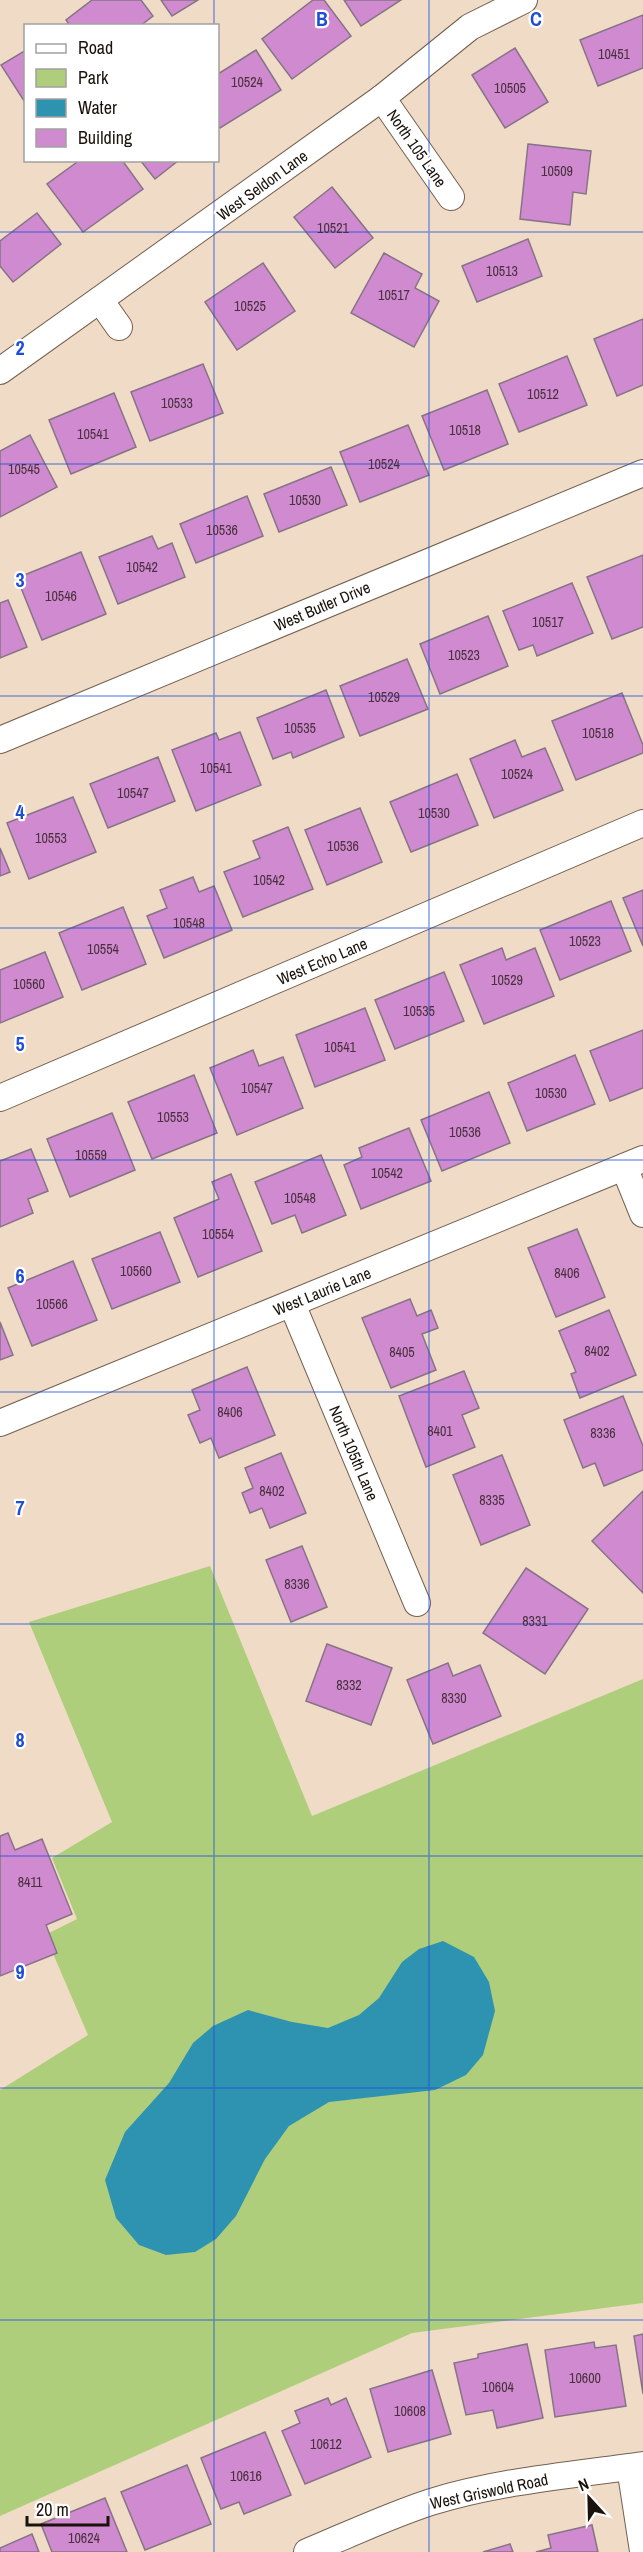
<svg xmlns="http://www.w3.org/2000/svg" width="643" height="2552" font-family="'Archivo Narrow',sans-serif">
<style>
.green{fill:#afce7c}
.water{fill:#2e92b1}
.building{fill:#d08ad0;stroke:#867486;stroke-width:1.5}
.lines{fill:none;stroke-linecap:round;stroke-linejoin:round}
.minor-casing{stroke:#736150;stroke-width:28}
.minor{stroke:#fff;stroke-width:26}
.grid{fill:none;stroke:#1d4ed8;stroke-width:1.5;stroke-opacity:0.55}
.labels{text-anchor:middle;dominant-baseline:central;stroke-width:4.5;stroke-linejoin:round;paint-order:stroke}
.number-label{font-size:14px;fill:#48313d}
.street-label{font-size:16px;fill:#1a130c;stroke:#fff}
.grid-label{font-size:20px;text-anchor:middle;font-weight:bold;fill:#1d4ed8;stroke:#fff;stroke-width:4.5;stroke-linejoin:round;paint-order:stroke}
</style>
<rect width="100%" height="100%" fill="#f0dbc6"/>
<path class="green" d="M210,1566L312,1816L643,1679V2303L412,2333L0,2516V2090L88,2035L45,1935L77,1919L52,1858L112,1822L29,1622Z"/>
<path class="water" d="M443,1941L474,1957L489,1982L495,2011L483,2055L466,2075L435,2090L329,2102L289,2126L265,2159L236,2216L216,2239L195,2252L166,2255L139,2245L116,2218L105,2180L125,2132L169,2083L193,2043L213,2026L248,2010L292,2022L328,2028L359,2015L379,1998L402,1962L419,1949Z"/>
<g class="building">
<path d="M92,0H141L153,16L140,26H70L66,20Z"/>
<path d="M161,0H198L172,16Z"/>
<path d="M313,0H324L351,36L292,79L262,39Z"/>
<path d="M344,0H401L361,26Z"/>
<path d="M643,15V68L598,86L580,40Z"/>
<path d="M515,48L548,102L505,128L472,75Z"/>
<path d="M26,50V104L1,65Z"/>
<path d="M256,50L281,90L220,128L218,125V74Z"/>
<path d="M528,144L591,151L586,194L573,192L570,225L520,219Z"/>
<path d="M80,160H122L143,189L83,232L47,184Z"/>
<path d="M140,160H179L155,179Z"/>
<path d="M332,187L373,238L335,268L294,217Z"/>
<path d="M37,213L61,244L13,282L0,266V241Z"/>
<path d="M528,239L542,276L477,302L462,266Z"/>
<path d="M384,253L422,274L415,288L439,301L414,347L351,313Z"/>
<path d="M263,263L295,311L237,350L205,302Z"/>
<path d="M643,319V385L617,396L594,339Z"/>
<path d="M567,356L587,405L519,432L499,384Z"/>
<path d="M203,364L223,413L150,441L131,392Z"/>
<path d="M487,390L508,444L444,470L422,416Z"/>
<path d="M114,393L136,447L71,474L49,420Z"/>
<path d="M408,425L429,475L360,502L340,452Z"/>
<path d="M30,435L57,487L0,517V451Z"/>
<path d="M331,467L347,505L279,532L264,494Z"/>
<path d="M247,496L263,536L196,563L180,524Z"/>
<path d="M152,536L158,549L172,543L185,577L118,604L99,557Z"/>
<path d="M81,552L106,614L42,640L17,578Z"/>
<path d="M643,555V627L612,639L587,577Z"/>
<path d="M572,583L593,633L537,656L533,645L519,650L503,611Z"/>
<path d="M8,600L27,647L0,658V603Z"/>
<path d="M488,616L508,666L440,694L420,644Z"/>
<path d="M407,659L428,709L360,736L340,686Z"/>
<path d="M326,690L344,737L293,758L291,752L273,759L257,718Z"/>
<path d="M622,693L643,745V753L576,780L552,721Z"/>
<path d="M240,732L261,785L196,811L172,750L216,733L219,740Z"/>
<path d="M515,740L522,757L545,748L563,790L494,818L470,759Z"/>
<path d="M158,757L175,801L108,828L90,784Z"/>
<path d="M457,774L478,825L411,852L390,802Z"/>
<path d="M73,797L96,852L29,879L7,823Z"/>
<path d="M360,808L382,862L327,885L305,830Z"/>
<path d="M288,827L313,889L243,917L224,872L260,858L253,841Z"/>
<path d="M0,848L10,872L0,876Z"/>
<path d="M193,877L199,892L214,886L232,930L164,958L147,916L167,908L160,890Z"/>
<path d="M643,890V946L623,898Z"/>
<path d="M611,901L631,951L560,980L540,930Z"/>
<path d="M123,907L146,964L82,990L59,933Z"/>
<path d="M502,948L506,960L535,948L554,996L484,1024L460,965Z"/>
<path d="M45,952L63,997L0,1023V970Z"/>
<path d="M444,972L464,1021L395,1049L375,1000Z"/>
<path d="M365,1008L385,1060L315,1087L296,1035Z"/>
<path d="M643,1030V1088L610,1101L590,1051Z"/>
<path d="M253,1050L259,1066L283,1057L303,1108L237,1135L210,1068Z"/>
<path d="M575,1055L595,1104L527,1131L508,1083Z"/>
<path d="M194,1075L217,1133L152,1159L128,1102Z"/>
<path d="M489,1092L510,1143L442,1171L421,1120Z"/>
<path d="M112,1113L135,1170L70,1197L47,1139Z"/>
<path d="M409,1128L431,1181L361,1209L344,1165L362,1157L359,1148Z"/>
<path d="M31,1149L48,1191L28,1199L33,1213L0,1227V1161Z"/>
<path d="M321,1155L346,1215L302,1233L295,1215L272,1224L255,1182Z"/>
<path d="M231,1174L262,1251L198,1277L174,1218L219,1199L212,1182Z"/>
<path d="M577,1229L605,1297L556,1317L528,1248Z"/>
<path d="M160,1232L180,1282L112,1309L92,1259Z"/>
<path d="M73,1261L97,1320L32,1346L8,1288Z"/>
<path d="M410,1299L417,1316L431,1310L438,1328L422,1334L436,1370L391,1388L362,1318Z"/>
<path d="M609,1310L636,1375L580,1398L571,1374L576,1372L559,1331Z"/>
<path d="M0,1322L13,1355L0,1360Z"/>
<path d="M247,1367L275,1435L219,1458L211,1438L200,1443L188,1415L200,1410L192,1390Z"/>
<path d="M464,1371L479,1408L462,1415L475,1447L426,1467L399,1396Z"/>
<path d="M623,1396L643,1446V1470L604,1486L595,1463L583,1468L564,1420Z"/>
<path d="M281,1453L306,1513L270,1528L262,1508L250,1513L242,1493L253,1488L245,1468Z"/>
<path d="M502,1455L530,1525L481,1545L453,1475Z"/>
<path d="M643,1491V1593L592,1541Z"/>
<path d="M302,1546L327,1607L291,1622L266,1560Z"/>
<path d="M526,1568L588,1609L545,1674L483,1633Z"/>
<path d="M327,1644L392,1668L371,1725L306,1701Z"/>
<path d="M448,1663L453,1676L480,1665L501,1716L433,1744L407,1680Z"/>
<path d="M8,1833L15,1850L42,1839L72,1914L46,1925L57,1953L0,1976V1836Z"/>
<path d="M643,2334V2394L634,2336Z"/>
<path d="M594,2342L595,2348L616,2345L626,2406L555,2417L545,2350Z"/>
<path d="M527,2344L543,2418L497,2428L493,2410L466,2415L454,2363L478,2358V2354Z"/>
<path d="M432,2370L451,2434L388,2452L370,2389Z"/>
<path d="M328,2398L331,2405L346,2398L371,2457L305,2484L282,2431L300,2423L295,2411Z"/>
<path d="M265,2432L291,2495L244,2514L239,2502L221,2509L201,2458Z"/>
<path d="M187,2465L211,2524L145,2550L121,2492Z"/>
<path d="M105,2498L127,2552H52L41,2524Z"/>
<path d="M592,2525L598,2552H536L551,2548L548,2535Z"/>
<path d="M32,2534L39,2552H0V2548Z"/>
<path d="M510,2544L513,2552H483Z"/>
</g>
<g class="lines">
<defs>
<g id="minor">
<path d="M382,98L451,197"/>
<path d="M100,300L119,327"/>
<path d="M0,371L382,98L470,27L524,0"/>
<path d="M0,740L643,473"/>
<path d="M0,1098L643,823"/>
<path d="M624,1167L643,1214"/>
<path d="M292,1304L417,1603"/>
<path d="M0,1423L643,1159"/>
<path d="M630,2467L643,2551"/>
<path d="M307,2552C348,2535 388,2516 431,2502C499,2481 572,2475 643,2465"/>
</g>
</defs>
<use href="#minor" class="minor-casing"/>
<use href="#minor" class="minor"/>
</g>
<path class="grid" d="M214,0V26M429,0V2552M214,160V2552M0,232H643M0,464H643M0,696H643M0,928H643M0,1160H643M0,1392H643M0,1624H643M0,1856H643M0,2088H643M0,2320H643"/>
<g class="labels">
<g class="number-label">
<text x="614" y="54">10451</text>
<text x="247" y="82">10524</text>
<text x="510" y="88">10505</text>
<text x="557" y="171">10509</text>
<text x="333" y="228">10521</text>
<text x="502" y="271">10513</text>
<text x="394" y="295">10517</text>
<text x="250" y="306">10525</text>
<text x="543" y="394">10512</text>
<text x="177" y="403">10533</text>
<text x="465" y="430">10518</text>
<text x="93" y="434">10541</text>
<text x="384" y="464">10524</text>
<text x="24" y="469">10545</text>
<text x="305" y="500">10530</text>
<text x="222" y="530">10536</text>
<text x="142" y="567">10542</text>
<text x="61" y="596">10546</text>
<text x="548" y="622">10517</text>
<text x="464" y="655">10523</text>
<text x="384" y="697">10529</text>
<text x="300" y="728">10535</text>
<text x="598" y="733">10518</text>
<text x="216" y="768">10541</text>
<text x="517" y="774">10524</text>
<text x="133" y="793">10547</text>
<text x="434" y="813">10530</text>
<text x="51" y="838">10553</text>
<text x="343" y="846">10536</text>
<text x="269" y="880">10542</text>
<text x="189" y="923">10548</text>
<text x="585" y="941">10523</text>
<text x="103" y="949">10554</text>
<text x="507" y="980">10529</text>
<text x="29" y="984">10560</text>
<text x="419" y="1011">10535</text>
<text x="340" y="1047">10541</text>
<text x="257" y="1088">10547</text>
<text x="551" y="1093">10530</text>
<text x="173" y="1117">10553</text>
<text x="465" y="1132">10536</text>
<text x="91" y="1155">10559</text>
<text x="387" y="1173">10542</text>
<text x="300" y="1198">10548</text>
<text x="218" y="1234">10554</text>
<text x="136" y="1271">10560</text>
<text x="567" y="1273">8406</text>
<text x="52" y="1304">10566</text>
<text x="597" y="1351">8402</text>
<text x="402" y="1352">8405</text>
<text x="230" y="1412">8406</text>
<text x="440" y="1431">8401</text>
<text x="603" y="1433">8336</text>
<text x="272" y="1491">8402</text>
<text x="492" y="1500">8335</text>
<text x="297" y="1584">8336</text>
<text x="535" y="1621">8331</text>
<text x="349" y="1685">8332</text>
<text x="454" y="1698">8330</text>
<text x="30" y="1882">8411</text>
<text x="585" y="2378">10600</text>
<text x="498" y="2387">10604</text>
<text x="410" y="2411">10608</text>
<text x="326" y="2444">10612</text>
<text x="246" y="2476">10616</text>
<text x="84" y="2538">10624</text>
</g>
<g class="street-label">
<text transform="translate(417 148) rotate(55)">North 105 Lane</text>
<text transform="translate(262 185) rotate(-36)">West Seldon Lane</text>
<text transform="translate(322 606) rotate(-23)">West Butler Drive</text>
<text transform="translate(322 961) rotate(-23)">West Echo Lane</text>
<text transform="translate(322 1291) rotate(-22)">West Laurie Lane</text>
<text transform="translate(354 1453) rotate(67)">North 105th Lane</text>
<text transform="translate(489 2491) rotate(-12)">West Griswold Road</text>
</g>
</g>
<g class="grid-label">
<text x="322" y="26">B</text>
<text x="536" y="26">C</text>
<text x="20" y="355">2</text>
<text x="20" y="587">3</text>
<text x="20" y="819">4</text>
<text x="20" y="1051">5</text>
<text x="20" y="1283">6</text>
<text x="20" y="1515">7</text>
<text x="20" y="1747">8</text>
<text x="20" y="1979">9</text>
</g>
<rect x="24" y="24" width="195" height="138" fill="#ffffff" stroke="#a3a19e" stroke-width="1.5"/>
<rect x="36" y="44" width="30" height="9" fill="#ffffff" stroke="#a3a19e" stroke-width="1.5"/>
<text x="78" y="54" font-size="18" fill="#1a130c">Road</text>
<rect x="36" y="69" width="30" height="18" fill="#afce7c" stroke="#a3a19e" stroke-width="1.5"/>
<text x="78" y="84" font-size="18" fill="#1a130c">Park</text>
<rect x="36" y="99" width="30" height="18" fill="#2e92b1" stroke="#a3a19e" stroke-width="1.5"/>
<text x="78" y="114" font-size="18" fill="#1a130c">Water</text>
<rect x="36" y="129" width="30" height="18" fill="#d08ad0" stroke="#a3a19e" stroke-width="1.5"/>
<text x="78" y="144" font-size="18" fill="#1a130c">Building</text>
<g transform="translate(589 2498) rotate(338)" stroke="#ffffff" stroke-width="4.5" paint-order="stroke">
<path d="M0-4.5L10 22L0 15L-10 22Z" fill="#1a130c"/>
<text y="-9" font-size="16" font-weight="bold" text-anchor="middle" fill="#1a130c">N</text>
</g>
<path d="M27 2516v9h81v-9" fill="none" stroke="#1a130c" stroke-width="3"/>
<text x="36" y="2516" font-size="18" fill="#1a130c" stroke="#ffffff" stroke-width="4.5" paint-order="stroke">20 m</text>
</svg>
